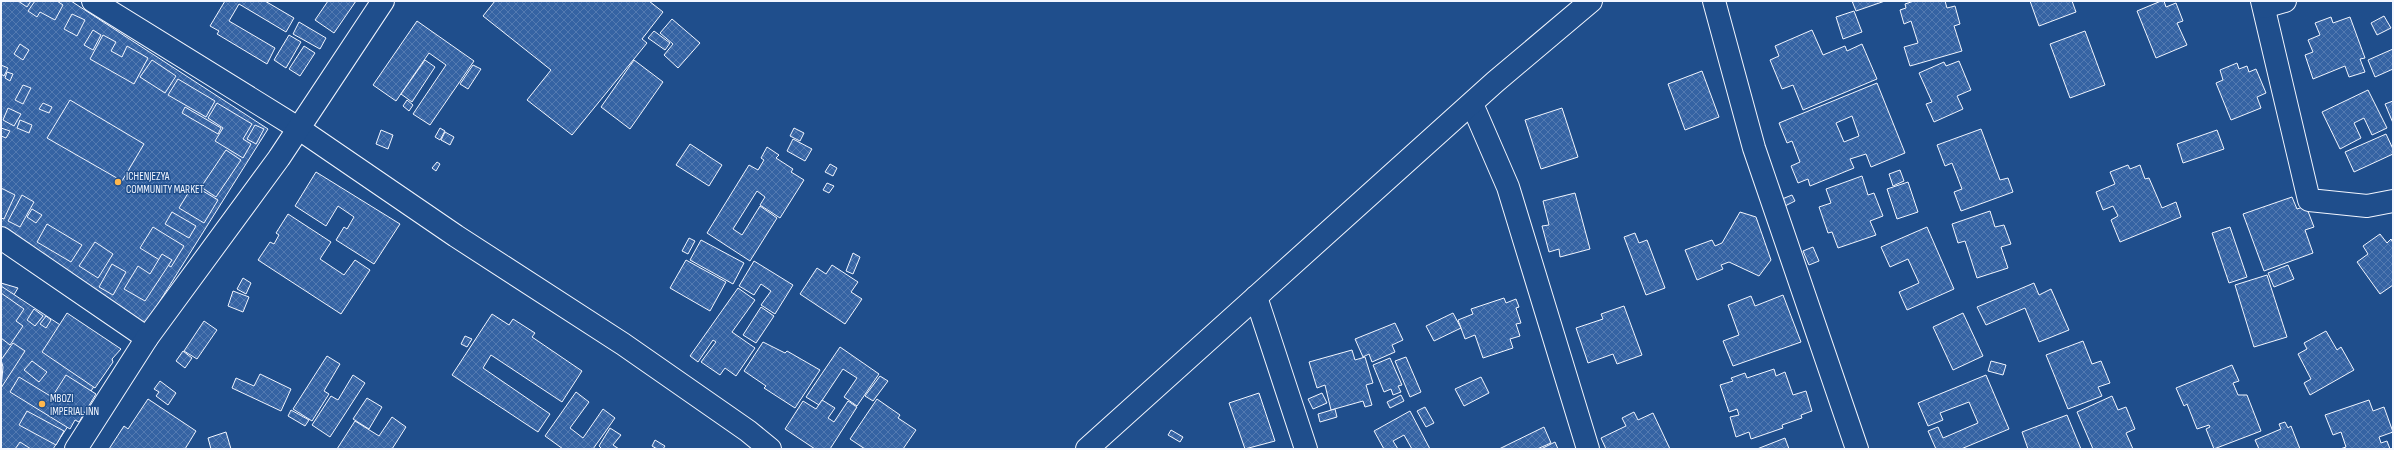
<svg xmlns="http://www.w3.org/2000/svg" width="2394" height="450" font-family="'Sofia Sans Condensed',sans-serif">
<style>
.building{fill:url(#building-cross-hatch);stroke:#f2f6ff;fill-rule:evenodd}
.lines{fill:none;stroke-linecap:round;stroke-linejoin:round}
.minor-casing{stroke:#f2f6ff;stroke-width:24}
.minor{stroke:#1f4e8c;stroke-width:22}
.poi-dot{fill:#ffb74d;stroke:#1f4e8c;stroke-width:1.5}
.labels{text-anchor:middle;dominant-baseline:central;stroke-width:3;stroke-linejoin:round;paint-order:stroke}
.poi-label{font-size:11px;fill:#f2f6ff;stroke:#1f4e8c;text-anchor:start}
</style>
<defs>
<pattern id="building-cross-hatch" width="8" height="8" patternUnits="userSpaceOnUse"><rect width="8" height="8" fill="#3563a3"/><path d="M0 0l8 8M0 8l8-8" fill="none" stroke="#537ab1"/></pattern>
</defs>
<rect width="100%" height="100%" fill="#1f4e8c"/>
<g class="building">
<path d="M1,1H71L268,129L141,331L1,235Z"/>
<path d="M18,1H31L27,7Z"/>
<path d="M35,1H57L63,5L55,20L40,12L37,17L28,11Z"/>
<path d="M225,1H265L294,18L286,32L239,4L229,21L275,48L267,64L217,34L219,31L210,26Z"/>
<path d="M328,1H356L334,33L315,20Z"/>
<path d="M495,1H649L663,12L642,39L647,43L572,135L527,100L551,70L483,16Z"/>
<path d="M1852,1H1885L1856,11Z"/>
<path d="M1914,1H1945L1947,8L1955,6L1960,24L1954,26L1962,51L1910,66L1904,47L1918,43L1911,21L1904,24L1900,10L1906,8L1905,4Z"/>
<path d="M2030,1H2072L2076,12L2039,26Z"/>
<path d="M2161,1H2164L2166,7L2176,3L2183,21L2177,23L2187,45L2156,58L2137,11Z"/>
<path d="M1854,11L1862,32L1843,39L1836,17Z"/>
<path d="M72,14L85,20L77,36L64,29Z"/>
<path d="M2384,16L2391,28L2377,35L2371,23Z"/>
<path d="M2331,17L2333,23L2350,17L2365,58L2360,59L2365,72L2349,77L2345,66L2313,79L2305,55L2313,52L2308,40L2320,35L2315,23Z"/>
<path d="M672,19L700,43L678,68L664,55L673,44L660,33Z"/>
<path d="M417,21L474,61L430,125L413,114L446,65L429,53L396,101L373,85Z"/>
<path d="M299,22L326,38L320,49L293,34Z"/>
<path d="M93,30L101,35L93,50L84,45Z"/>
<path d="M1812,30L1823,55L1845,46L1847,51L1862,44L1877,79L1803,110L1793,85L1782,89L1770,60L1779,56L1775,46Z"/>
<path d="M654,31L670,43L665,50L648,38Z"/>
<path d="M2085,31L2105,85L2070,98L2050,44Z"/>
<path d="M103,35L116,42L111,51L122,57L127,46L148,58L134,84L90,59Z"/>
<path d="M289,35L301,42L286,68L274,60Z"/>
<path d="M20,44L29,50L23,60L14,54Z"/>
<path d="M304,46L315,53L300,76L289,69Z"/>
<path d="M2393,49V69L2375,77L2368,60Z"/>
<path d="M152,60L176,76L165,93L140,77Z"/>
<path d="M425,60L435,67L412,102L401,94Z"/>
<path d="M634,60L663,82L630,129L601,107Z"/>
<path d="M1959,61L1971,90L1957,96L1963,109L1934,122L1926,104L1932,102L1919,73L1944,62L1946,66Z"/>
<path d="M2237,63L2239,69L2247,66L2249,72L2256,69L2266,93L2257,97L2261,108L2231,120L2216,83L2223,80L2220,70Z"/>
<path d="M1,65L8,68L4,76L1,74Z"/>
<path d="M473,65L481,69L468,89L460,84Z"/>
<path d="M1702,71L1719,117L1685,130L1668,84Z"/>
<path d="M7,72L13,74L10,81L5,78Z"/>
<path d="M178,79L215,101L206,117L168,95Z"/>
<path d="M1877,83L1905,153L1871,167L1866,154L1850,159L1854,168L1810,186L1808,179L1798,183L1791,166L1800,162L1792,141L1787,143L1779,123ZM1852,116L1859,136L1844,142L1836,123Z"/>
<path d="M23,85L31,88L23,104L15,100Z"/>
<path d="M2368,90L2387,128L2372,135L2364,118L2354,123L2361,138L2340,149L2322,112Z"/>
<path d="M70,100L144,144L122,181L47,138Z"/>
<path d="M407,100L413,105L409,111L403,106Z"/>
<path d="M2393,101V123L2385,104Z"/>
<path d="M43,103L52,107L49,113L39,109Z"/>
<path d="M217,103L252,124L243,139L251,144L243,158L215,141L223,128L208,118Z"/>
<path d="M185,107L221,128L218,134L182,113Z"/>
<path d="M8,108L21,114L14,126L3,120Z"/>
<path d="M1562,108L1578,157L1541,169L1525,120Z"/>
<path d="M20,120L32,125L29,133L17,128Z"/>
<path d="M255,125L264,129L256,144L247,139Z"/>
<path d="M1,128L10,131L6,138L1,136Z"/>
<path d="M440,128L445,131L440,140L435,137Z"/>
<path d="M794,128L804,133L800,141L790,136Z"/>
<path d="M1981,129L2000,180L2008,178L2013,192L1961,211L1954,192L1962,189L1952,163L1945,166L1937,145Z"/>
<path d="M381,130L393,135L388,149L376,144Z"/>
<path d="M2217,130L2224,149L2183,163L2177,144Z"/>
<path d="M445,132L454,137L450,145L441,140Z"/>
<path d="M2386,134L2393,149V154L2354,172L2345,152Z"/>
<path d="M793,139L812,149L805,161L787,151Z"/>
<path d="M690,144L722,165L709,186L676,165Z"/>
<path d="M767,147L779,155L776,158L793,169L791,172L804,180L780,218L760,205L765,197L757,191L733,229L742,235L760,206L777,218L750,261L707,233L749,165L758,170L764,160L761,158Z"/>
<path d="M226,150L241,160L216,197L201,187Z"/>
<path d="M437,162L440,164L436,171L432,168Z"/>
<path d="M830,164L837,168L833,176L825,172Z"/>
<path d="M2128,165L2130,169L2140,165L2145,179L2149,178L2162,208L2176,202L2181,217L2120,242L2111,220L2118,216L2113,206L2103,210L2096,192L2115,184L2110,172Z"/>
<path d="M1900,170L1904,181L1893,186L1889,174Z"/>
<path d="M316,172L400,224L374,264L336,240L344,227L347,229L354,217L338,206L326,226L295,206Z"/>
<path d="M1862,176L1868,195L1874,193L1883,216L1870,221L1876,235L1838,248L1832,232L1828,233L1819,207L1831,203L1826,189Z"/>
<path d="M1908,182L1918,212L1897,219L1887,189Z"/>
<path d="M827,183L834,186L829,193L823,190Z"/>
<path d="M193,185L218,200L204,223L179,208Z"/>
<path d="M1,188L15,195L4,219L1,218Z"/>
<path d="M1575,193L1590,249L1560,257L1559,249L1549,252L1542,226L1549,225L1543,201Z"/>
<path d="M22,195L34,202L20,227L8,221Z"/>
<path d="M1792,195L1795,201L1785,206L1782,199Z"/>
<path d="M2292,197L2297,209L2306,206L2314,227L2305,230L2313,253L2264,271L2243,214Z"/>
<path d="M32,209L42,215L36,223L27,217Z"/>
<path d="M1990,211L1995,227L2004,225L2011,244L2001,247L2008,268L1977,278L1965,241L1958,243L1952,224Z"/>
<path d="M172,212L196,226L189,238L165,224Z"/>
<path d="M1740,212L1756,217L1771,260L1759,276L1729,262L1721,265L1723,269L1697,280L1685,250L1712,240L1715,246L1722,243Z"/>
<path d="M288,214L331,242L320,259L344,275L355,260L370,270L341,314L258,260L270,242L274,244L279,235L276,233Z"/>
<path d="M47,224L82,245L71,262L37,242Z"/>
<path d="M153,227L184,246L171,267L140,248Z"/>
<path d="M1927,227L1954,289L1907,310L1899,292L1919,283L1908,259L1890,267L1881,247Z"/>
<path d="M2230,227L2247,277L2229,283L2212,233Z"/>
<path d="M1635,233L1639,243L1647,240L1665,288L1646,295L1624,237Z"/>
<path d="M2380,234L2387,243L2391,239L2393,243V285L2380,294L2357,262L2368,254L2363,246Z"/>
<path d="M689,238L695,241L688,254L682,251Z"/>
<path d="M701,240L744,263L733,284L690,260Z"/>
<path d="M95,242L113,254L98,278L79,266Z"/>
<path d="M1813,247L1819,261L1809,265L1803,251Z"/>
<path d="M853,253L860,257L853,274L846,271Z"/>
<path d="M162,254L172,260L145,301L124,289L138,266L150,274Z"/>
<path d="M686,260L726,282L710,311L670,288Z"/>
<path d="M754,261L793,285L775,314L761,305L771,291L761,284L754,295L739,286Z"/>
<path d="M112,264L126,272L113,295L99,287Z"/>
<path d="M832,265L858,282L851,292L862,299L845,324L800,294L817,268L826,274Z"/>
<path d="M2288,265L2294,279L2274,287L2268,273Z"/>
<path d="M2267,275L2287,337L2254,347L2235,285Z"/>
<path d="M243,278L251,283L246,294L237,289Z"/>
<path d="M1,283L18,288L12,298L1,290Z"/>
<path d="M2034,283L2039,295L2051,289L2069,330L2039,342L2025,308L1986,325L1977,307Z"/>
<path d="M1,286L112,359L53,449H1Z"/>
<path d="M738,288L755,300L732,332L755,348L736,376L725,368L720,375L701,362L716,342L713,340L698,362L690,356Z"/>
<path d="M233,291L249,297L243,312L228,306Z"/>
<path d="M1,293L24,309L16,321L23,326L10,345L1,338Z"/>
<path d="M1783,295L1801,342L1733,366L1723,341L1739,335L1728,305L1751,296L1755,306Z"/>
<path d="M1504,298L1506,303L1516,299L1519,307L1516,308L1521,323L1516,324L1520,336L1510,339L1513,348L1483,358L1475,335L1465,339L1458,320L1473,314L1471,309Z"/>
<path d="M1624,306L1642,355L1617,364L1613,354L1588,363L1576,328L1603,319L1601,314Z"/>
<path d="M761,307L774,316L756,343L743,335Z"/>
<path d="M34,309L43,316L35,326L27,320Z"/>
<path d="M67,313L121,349L112,359L113,362L95,388L42,352Z"/>
<path d="M1453,313L1461,328L1434,341L1426,326Z"/>
<path d="M1963,313L1983,356L1953,370L1933,327Z"/>
<path d="M492,314L509,325L513,319L535,333L532,337L582,371L562,402L491,355L483,368L550,414L538,432L452,375Z"/>
<path d="M46,316L51,320L46,328L40,324Z"/>
<path d="M204,321L217,330L197,359L184,351Z"/>
<path d="M1395,323L1403,340L1392,345L1395,352L1372,362L1369,354L1363,357L1355,339Z"/>
<path d="M2326,331L2337,350L2341,347L2354,370L2310,395L2304,383L2311,379L2298,354L2307,349L2304,343Z"/>
<path d="M465,336L472,339L467,347L461,344Z"/>
<path d="M2083,341L2092,364L2101,361L2110,383L2098,387L2102,396L2068,409L2046,355Z"/>
<path d="M763,342L785,353L787,351L820,370L795,408L764,388L766,386L744,371Z"/>
<path d="M13,343L25,351L1,388L3,367L1,360Z"/>
<path d="M840,347L879,374L857,406L844,397L857,378L843,369L819,405L806,397Z"/>
<path d="M1352,350L1355,360L1365,357L1373,383L1366,385L1372,405L1365,407L1363,401L1331,410L1325,385L1317,388L1309,362Z"/>
<path d="M183,351L192,358L185,368L176,361Z"/>
<path d="M327,356L340,364L324,391L329,394L312,421L293,409Z"/>
<path d="M1406,357L1421,392L1410,397L1395,361Z"/>
<path d="M1390,358L1402,385L1398,386L1401,392L1393,395L1391,389L1384,392L1373,365Z"/>
<path d="M32,361L47,372L39,382L24,370Z"/>
<path d="M1991,361L2006,365L2003,375L1988,371Z"/>
<path d="M2232,365L2239,381L2233,383L2238,395H2247L2261,431L2214,449L2206,429L2210,427L2209,425L2197,429L2187,404L2184,406L2176,388Z"/>
<path d="M1774,369L1776,376L1785,372L1793,395L1806,391L1812,411L1801,415L1802,418L1782,425L1783,428L1751,439L1749,432L1736,437L1730,417L1739,415L1737,409L1729,412L1720,385L1733,381L1731,378L1745,373L1747,378Z"/>
<path d="M260,374L291,389L281,411L232,388L236,378L254,386Z"/>
<path d="M66,375L96,394L79,422L75,420L70,429L10,392L19,377L52,397Z"/>
<path d="M353,375L365,383L330,437L312,425L331,396L338,400Z"/>
<path d="M1986,375L2009,429L1961,449H1936L1928,431L1938,427L1943,438L1978,423L1969,402L1940,413L1943,420L1928,426L1918,403Z"/>
<path d="M880,376L888,381L873,401L865,396Z"/>
<path d="M1481,377L1489,393L1464,406L1455,389Z"/>
<path d="M160,381L176,393L168,405L156,396L159,392L154,389Z"/>
<path d="M576,392L589,402L570,428L583,438L603,409L615,418L593,449H563L545,436Z"/>
<path d="M1259,393L1275,441L1245,449L1229,403Z"/>
<path d="M1322,393L1327,403L1313,409L1308,399Z"/>
<path d="M1401,395L1404,401L1390,408L1387,402Z"/>
<path d="M2112,396L2118,410L2126,407L2135,429L2126,433L2133,449H2093L2077,412Z"/>
<path d="M367,398L382,407L369,429L353,419Z"/>
<path d="M148,399L196,431L185,449H109L124,426L128,429Z"/>
<path d="M877,399L900,415L898,418L916,430L903,449H865L850,439Z"/>
<path d="M822,400L835,408L828,418L834,422L848,401L857,407L830,449H815L785,429L803,401L816,409Z"/>
<path d="M2369,400L2373,411L2384,407L2393,432L2379,437L2381,443L2387,441L2390,449H2340L2346,447L2341,432L2333,435L2325,415Z"/>
<path d="M1425,407L1434,423L1426,427L1417,411Z"/>
<path d="M1335,409L1337,417L1320,422L1318,414Z"/>
<path d="M291,410L309,420L305,426L288,416Z"/>
<path d="M27,411L64,431L56,445L19,425Z"/>
<path d="M1410,411L1430,449H1412L1404,435L1393,441L1398,449H1384L1374,431Z"/>
<path d="M1634,412L1638,420L1653,413L1670,449H1606L1601,438L1626,426L1622,418Z"/>
<path d="M2067,415L2081,449H2028L2022,432Z"/>
<path d="M392,417L406,427L392,449H337L355,421L379,436Z"/>
<path d="M2285,422L2288,428L2291,426L2300,449H2259L2255,440L2281,429L2279,424Z"/>
<path d="M1544,427L1551,443L1537,449H1499Z"/>
<path d="M610,428L621,435L613,445L619,449H602L599,446Z"/>
<path d="M1171,430L1183,437L1180,442L1168,435Z"/>
<path d="M226,432L231,449H211L208,438Z"/>
<path d="M1785,438L1789,449H1757Z"/>
<path d="M655,440L665,446L663,449H657L652,446Z"/>
<path d="M20,442L31,449H15Z"/>
<path d="M1555,442L1558,449H1541Z"/>
</g>
<g class="lines">
<defs>
<g id="minor">
<path d="M93,1L298,128L456,236L623,344L748,431L770,449"/>
<path d="M1714,1L1754,148L1857,449"/>
<path d="M2262,1L2309,200L2367,206L2393,201"/>
<path d="M2264,7L2285,1"/>
<path d="M1472,104L1508,187L1588,449"/>
<path d="M1,238L147,338"/>
<path d="M1256,297L1306,449"/>
<path d="M76,449L147,338L279,158L383,1"/>
<path d="M1087,449L1495,82L1591,1"/>
</g>
</defs>
<use href="#minor" class="minor-casing"/>
<use href="#minor" class="minor"/>
</g>
<g class="poi-dot">
<circle cx="118" cy="182" r="4"/>
<circle cx="42" cy="404" r="4"/>
</g>
<g class="labels">
<g class="poi-label">
<text x="126" y="176">ICHENJEZYA<tspan x="126" dy="13">COMMUNITY MARKET</tspan></text>
<text x="50" y="398">MBOZI<tspan x="50" dy="13">IMPERIAL INN</tspan></text>
</g>
</g>
<rect width="2394" height="450" fill="none" stroke="#f2f6ff" stroke-width="4"/>
</svg>
